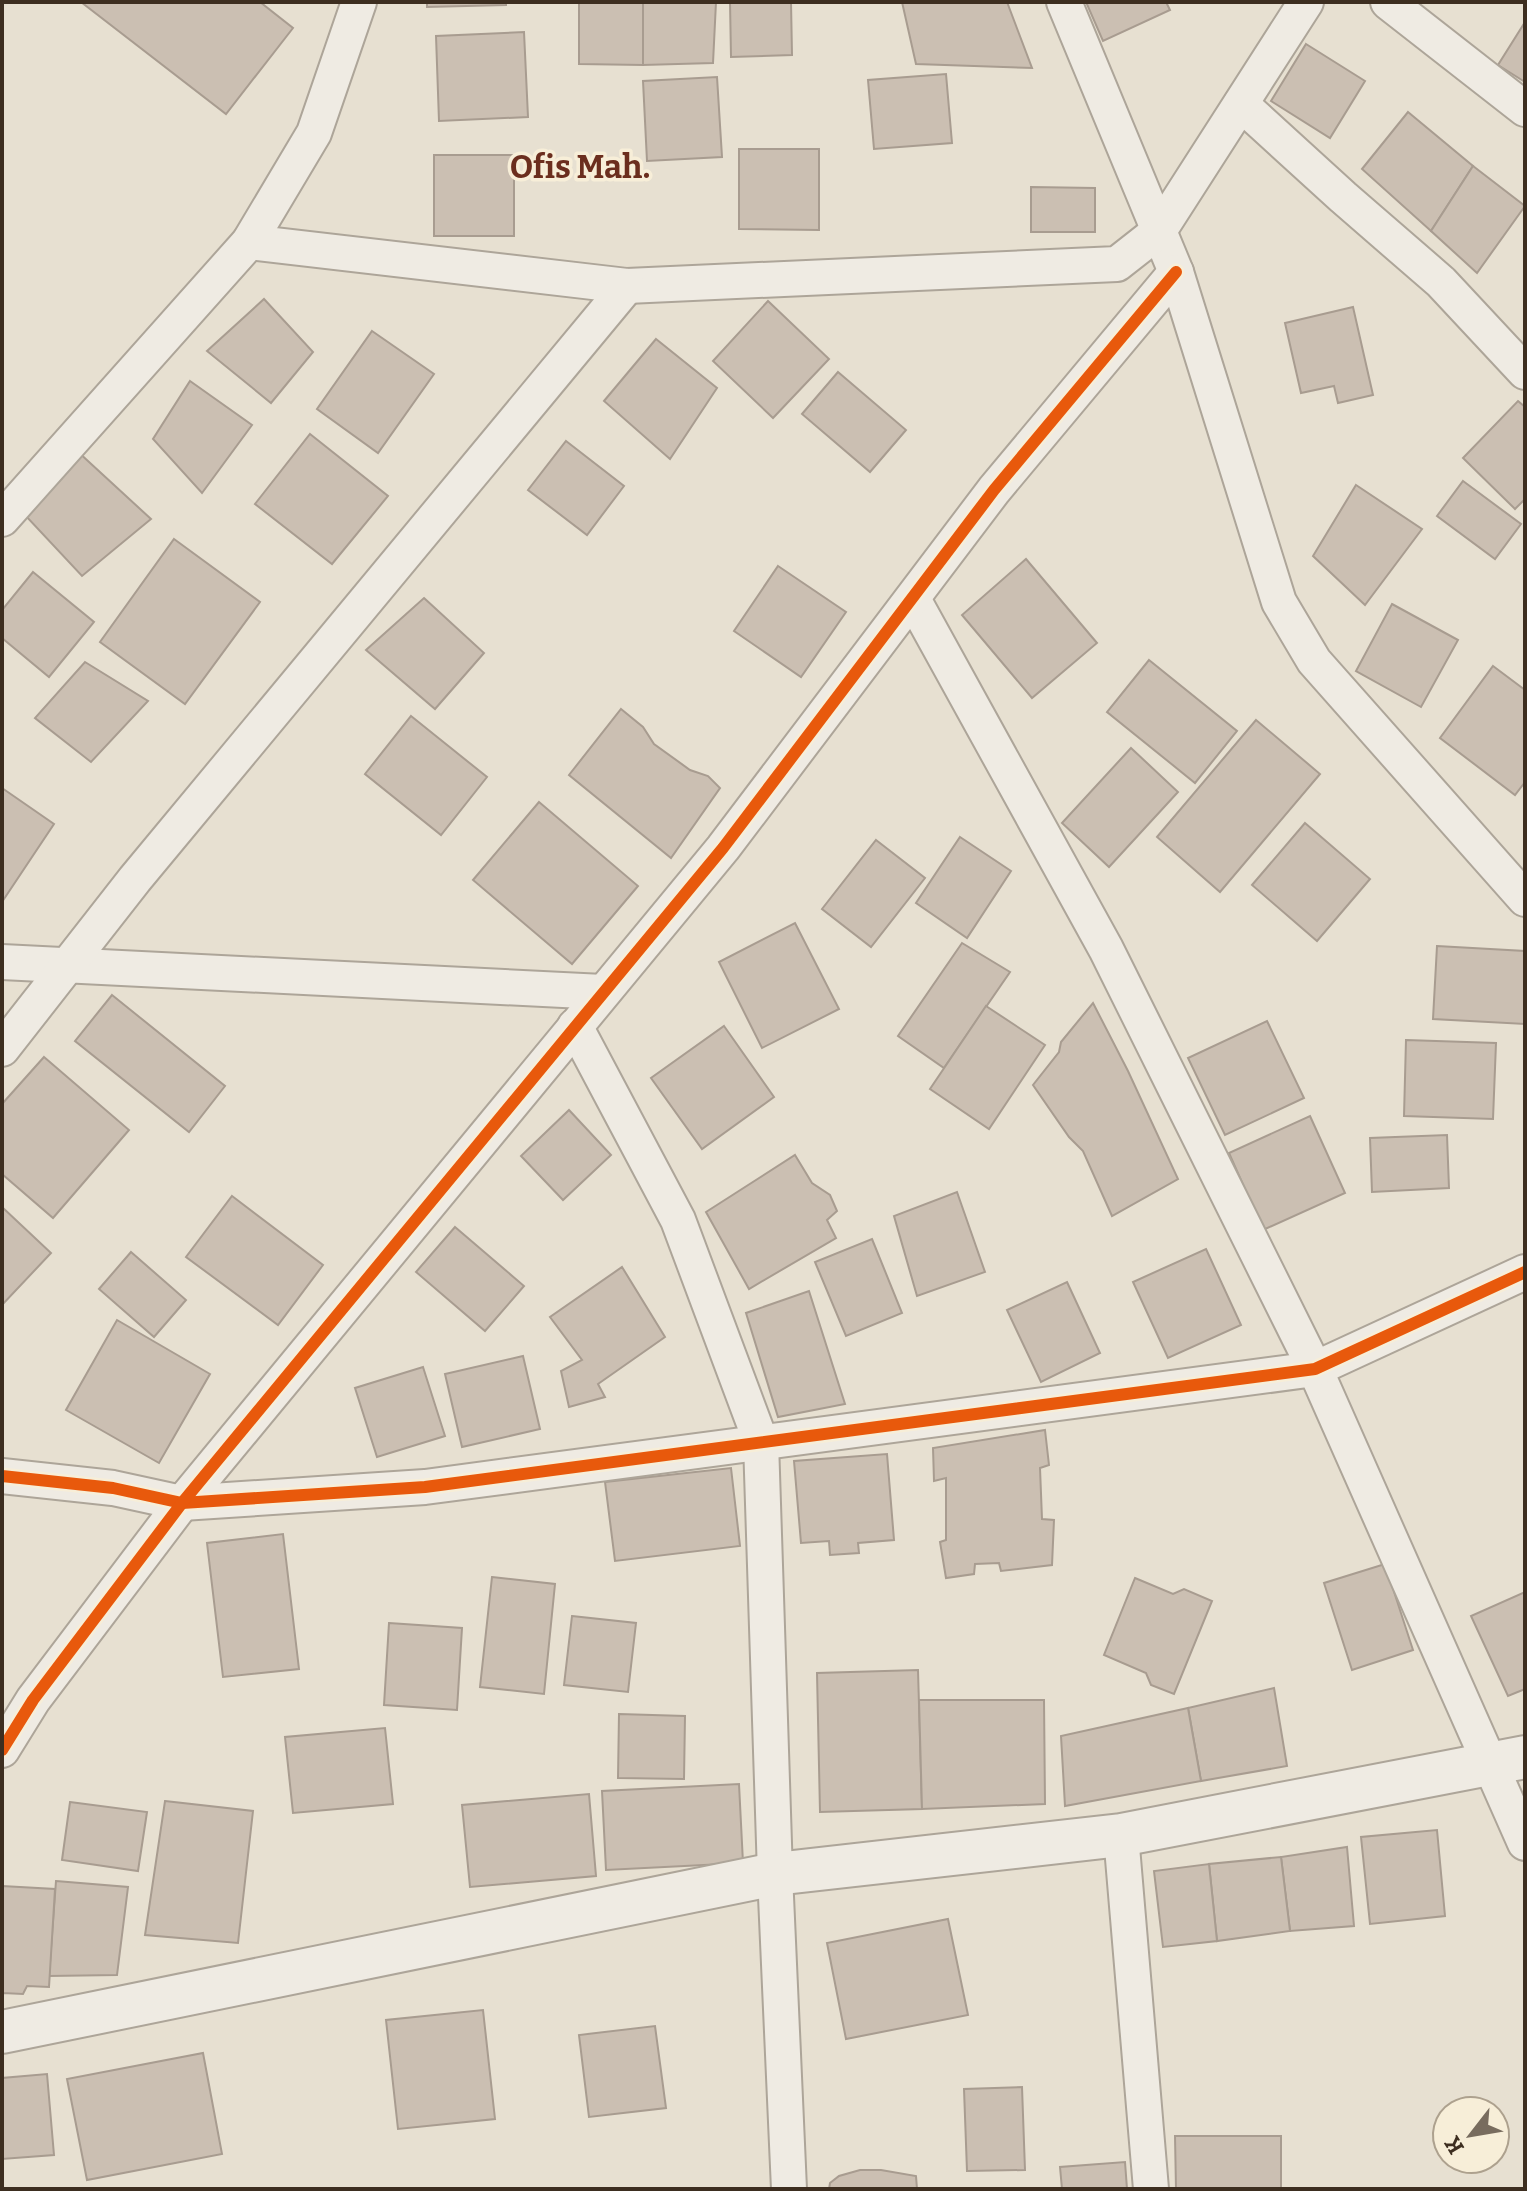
<svg xmlns="http://www.w3.org/2000/svg" width="1527" height="2191" font-family="Bitter,serif">
<style>
.building{fill:#cbbfb2;stroke:#a89c90;stroke-width:2}
.lines{fill:none;stroke-linecap:round;stroke-linejoin:round}
.minor-casing{stroke:#ada599;stroke-width:38}
.tertiary-casing{stroke:#ada599;stroke-width:46}
.minor{stroke:#efebe3;stroke-width:34}
.tertiary{stroke:#efebe3;stroke-width:42}
.cycleway-casing{stroke:#f7eed8;stroke-width:17}
.cycleway{stroke:#e8590c;stroke-width:12}
.labels{text-anchor:middle;dominant-baseline:central;stroke-width:7;stroke-linejoin:round;paint-order:stroke}
.district-label{font-size:32px;font-weight:bold;fill:#6b2e1e;stroke:#f7eed8}
</style>
<rect width="100%" height="100%" fill="#e7e0d1"/>
<g class="building">
<path d="M81,2H260L293,28L226,114Z"/>
<path d="M427,2H506V5L427,7Z"/>
<path d="M579,2H643V65L579,64Z"/>
<path d="M643,2H716L713,63L643,65Z"/>
<path d="M730,2H791L792,55L731,57Z"/>
<path d="M902,2H1007L1032,68L916,64Z"/>
<path d="M1086,2H1166L1170,10L1103,41Z"/>
<path d="M1525,22V82L1498,65Z"/>
<path d="M524,32L528,117L439,121L436,36Z"/>
<path d="M1306,44L1365,81L1330,138L1271,101Z"/>
<path d="M946,74L952,143L874,149L868,80Z"/>
<path d="M717,77L722,157L647,161L643,81Z"/>
<path d="M1408,112L1473,166L1431,231L1362,169Z"/>
<path d="M739,149H819V230L739,229Z"/>
<rect x="434" y="155" width="80" height="81"/>
<path d="M1473,166L1525,206L1477,273L1431,231Z"/>
<path d="M1031,187L1095,188V232H1031Z"/>
<path d="M264,299L313,352L271,403L207,351Z"/>
<path d="M768,301L829,359L773,418L713,361Z"/>
<path d="M1353,307L1373,395L1338,403L1334,386L1301,393L1285,323Z"/>
<path d="M372,331L434,374L378,453L317,409Z"/>
<path d="M656,339L717,388L670,459L604,401Z"/>
<path d="M838,372L906,430L870,472L802,414Z"/>
<path d="M190,381L252,425L202,493L153,439Z"/>
<path d="M1518,401L1525,407V499L1515,509L1463,458Z"/>
<path d="M310,434L388,496L332,564L255,504Z"/>
<path d="M566,441L624,486L587,535L528,490Z"/>
<path d="M76,450L151,519L82,576L24,514Z"/>
<path d="M1463,481L1521,524L1495,559L1437,516Z"/>
<path d="M1356,485L1422,529L1365,605L1313,556Z"/>
<path d="M174,539L260,602L185,704L100,642Z"/>
<path d="M1026,559L1097,643L1032,698L962,615Z"/>
<path d="M778,566L846,612L801,677L734,631Z"/>
<path d="M33,572L94,622L49,677L2,638V610Z"/>
<path d="M424,598L484,653L435,709L366,650Z"/>
<path d="M1392,604L1458,640L1421,707L1356,671Z"/>
<path d="M1149,660L1237,731L1195,783L1107,712Z"/>
<path d="M85,662L148,701L91,762L35,718Z"/>
<path d="M1493,666L1525,690V782L1515,795L1440,738Z"/>
<path d="M621,709L643,727L654,744L690,770L708,776L720,788L671,858L569,775Z"/>
<path d="M411,716L487,777L441,835L365,774Z"/>
<path d="M1256,720L1320,774L1220,892L1157,837Z"/>
<path d="M1131,748L1178,792L1109,867L1062,823Z"/>
<path d="M2,788L54,824L2,902Z"/>
<path d="M539,802L638,886L572,964L473,880Z"/>
<path d="M1305,823L1370,879L1317,941L1252,885Z"/>
<path d="M960,837L1011,871L967,938L916,903Z"/>
<path d="M876,840L925,878L871,947L822,909Z"/>
<path d="M795,923L839,1009L762,1048L719,962Z"/>
<path d="M962,943L1010,972L944,1068L898,1036Z"/>
<path d="M1437,946L1525,951V1024L1433,1019Z"/>
<path d="M112,995L225,1086L189,1132L75,1041Z"/>
<path d="M1093,1003L1128,1071L1178,1179L1112,1216L1083,1151L1069,1137L1033,1085L1059,1052L1061,1042Z"/>
<path d="M986,1006L1045,1045L989,1129L930,1089Z"/>
<path d="M1267,1021L1304,1098L1225,1135L1188,1058Z"/>
<path d="M724,1026L774,1097L702,1149L651,1078Z"/>
<path d="M1406,1040L1496,1043L1493,1119L1404,1116Z"/>
<path d="M44,1057L129,1130L53,1218L2,1174V1104Z"/>
<path d="M569,1110L611,1155L563,1200L521,1156Z"/>
<path d="M1310,1116L1345,1193L1263,1230L1229,1153Z"/>
<path d="M1447,1135L1449,1188L1372,1192L1370,1138Z"/>
<path d="M795,1155L812,1183L830,1195L837,1211L827,1220L836,1238L749,1289L706,1212Z"/>
<path d="M957,1192L985,1272L917,1296L894,1216Z"/>
<path d="M232,1196L323,1265L278,1325L186,1257Z"/>
<path d="M2,1207L51,1253L2,1305Z"/>
<path d="M455,1227L524,1286L485,1331L416,1272Z"/>
<path d="M872,1239L902,1313L846,1336L815,1262Z"/>
<path d="M1206,1249L1241,1325L1168,1358L1133,1282Z"/>
<path d="M131,1252L186,1300L154,1337L99,1289Z"/>
<path d="M622,1267L665,1337L598,1384L605,1397L569,1407L561,1371L582,1360L550,1317Z"/>
<path d="M1067,1282L1100,1353L1041,1382L1007,1310Z"/>
<path d="M809,1291L845,1404L778,1417L746,1313Z"/>
<path d="M117,1320L210,1374L159,1463L66,1410Z"/>
<path d="M523,1356L540,1429L462,1447L445,1374Z"/>
<path d="M423,1367L445,1436L377,1457L355,1388Z"/>
<path d="M1045,1430L1049,1465L1040,1468L1042,1519L1054,1520L1052,1565L1001,1571L999,1563L975,1564L974,1574L946,1578L940,1542L946,1540V1478L934,1481L933,1448Z"/>
<path d="M887,1454L894,1540L858,1543L859,1553L830,1555L829,1541L801,1543L794,1461Z"/>
<path d="M731,1468L740,1546L615,1561L605,1482Z"/>
<path d="M283,1534L299,1669L223,1677L207,1543Z"/>
<path d="M1385,1564L1413,1650L1352,1670L1324,1583Z"/>
<path d="M492,1577L555,1584L544,1694L480,1687Z"/>
<path d="M1135,1578L1173,1594L1184,1589L1212,1601L1174,1694L1151,1685L1146,1673L1104,1655Z"/>
<path d="M1525,1592V1689L1508,1696L1471,1616Z"/>
<path d="M572,1616L636,1623L628,1692L564,1685Z"/>
<path d="M389,1623L462,1628L457,1710L384,1705Z"/>
<path d="M918,1670L922,1809L820,1812L817,1673Z"/>
<path d="M1274,1688L1287,1766L1201,1781L1188,1708Z"/>
<path d="M919,1700H1044L1045,1804L922,1809Z"/>
<path d="M1188,1708L1201,1781L1065,1806L1061,1736Z"/>
<path d="M619,1714L685,1716L684,1779L618,1778Z"/>
<path d="M385,1728L393,1804L293,1813L285,1737Z"/>
<path d="M739,1784L743,1863L606,1870L602,1791Z"/>
<path d="M589,1794L596,1876L470,1887L462,1805Z"/>
<path d="M165,1801L253,1811L238,1943L145,1935Z"/>
<path d="M70,1802L147,1812L138,1871L62,1860Z"/>
<path d="M1437,1830L1445,1916L1370,1924L1361,1837Z"/>
<path d="M1347,1847L1354,1926L1290,1931L1281,1857Z"/>
<path d="M1281,1857L1290,1931L1217,1941L1209,1864Z"/>
<path d="M1209,1864L1217,1941L1163,1947L1154,1871Z"/>
<path d="M56,1881L128,1887L117,1975L49,1976Z"/>
<path d="M2,1886L55,1889L49,1987L27,1986L23,1994L3,1993V2004Z"/>
<path d="M948,1919L968,2015L846,2039L827,1943Z"/>
<path d="M483,2010L495,2119L398,2129L386,2020Z"/>
<path d="M655,2026L666,2108L589,2117L579,2035Z"/>
<path d="M203,2053L222,2154L87,2180L67,2079Z"/>
<path d="M47,2074L54,2155L2,2159V2078Z"/>
<path d="M1022,2087L1025,2170L967,2171L964,2089Z"/>
<path d="M1175,2136H1281V2189H1176Z"/>
<path d="M1125,2162L1127,2189H1062L1060,2167Z"/>
<path d="M860,2170H881L916,2176L917,2189H829L830,2183L839,2176Z"/>
</g>
<g class="lines">
<defs>
<g id="minor">
<path d="M1064,2L1176,272L1279,602L1314,661L1525,899"/>
<path d="M1388,2L1525,109"/>
<path d="M1241,104L1343,197L1441,282L1525,372"/>
<path d="M249,242L627,286L1117,264L1159,231L1306,2"/>
<path d="M2,519L249,242L314,133L359,2"/>
<path d="M913,599L1106,949L1315,1369L1525,1843"/>
<path d="M2,962L603,992"/>
<path d="M575,1026L678,1220L761,1442L775,1874L789,2189"/>
<path d="M2,1049L135,879L627,286"/>
<path d="M2,1476L113,1488L182,1503L425,1487L1315,1369L1525,1272"/>
<path d="M2,1750L33,1700L182,1503L723,848L994,490L1176,272"/>
<path d="M1121,1835L1151,2189"/>
</g>
<path id="tertiary" d="M2,2032L775,1874L1121,1835L1525,1757"/>
</defs>
<use href="#minor" class="minor-casing"/>
<use href="#tertiary" class="tertiary-casing"/>
<use href="#minor" class="minor"/>
<use href="#tertiary" class="tertiary"/>
<defs>
<g id="cycleway">
<path d="M2,1476L113,1488L182,1503L425,1487L1315,1369L1525,1272"/>
<path d="M2,1750L33,1700L182,1503L723,848L994,490L1176,272"/>
</g>
</defs>
<use href="#cycleway" class="cycleway-casing"/>
<use href="#cycleway" class="cycleway"/>
</g>
<g class="labels">
<g class="district-label">
<text x="580" y="167">Ofis Mah.</text>
</g>
</g>
<rect width="1527" height="2191" fill="none" stroke="#3d2e20" stroke-width="8"/>
<g transform="translate(1471 2135) rotate(239)"><circle r="38" fill="#f7eed8" stroke="#ada18e" stroke-width="2"/>
<path d="M0-6L14 30L0 20L-14 30Z" fill="#786c5e"/>
<text y="-12" font-size="22" font-weight="bold" text-anchor="middle" fill="#3d2e20">K</text>
</g>
</svg>
